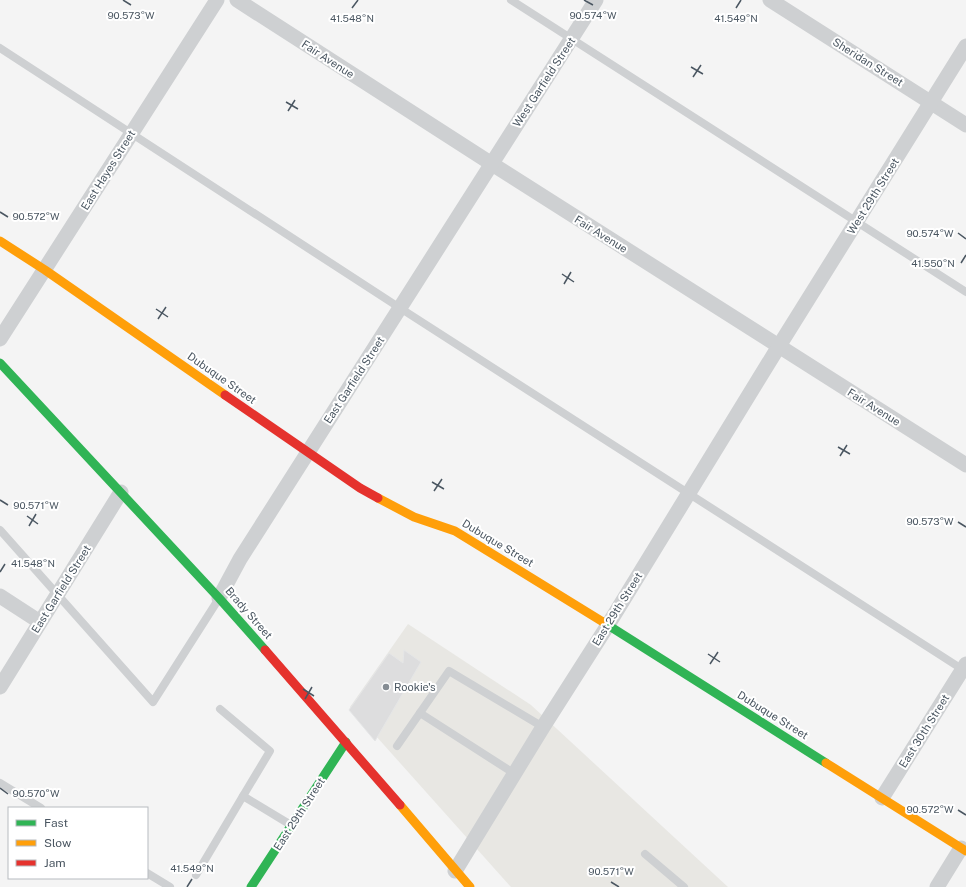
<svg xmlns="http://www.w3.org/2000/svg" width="966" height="887" font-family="'Public Sans',sans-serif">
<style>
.commercial{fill:#e8e7e3}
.building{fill:#ddddde;stroke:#e5e6e7}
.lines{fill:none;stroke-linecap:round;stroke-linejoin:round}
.lane{stroke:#ced0d2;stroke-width:8}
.street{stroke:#ced0d2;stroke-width:15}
.fast{stroke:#30b455;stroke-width:9}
.slow{stroke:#ff9f0a;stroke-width:9}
.jam{stroke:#e5322d;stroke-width:9}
.ticks{fill:none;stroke:#4a5661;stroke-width:1.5}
.poi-dot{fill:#868d94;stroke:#fff;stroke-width:1.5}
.labels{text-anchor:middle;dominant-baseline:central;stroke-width:4;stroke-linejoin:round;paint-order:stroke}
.street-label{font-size:11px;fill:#4a5661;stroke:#fff}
.poi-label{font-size:11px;fill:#4a5661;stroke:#fff;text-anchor:start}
.ticks-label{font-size:10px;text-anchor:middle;fill:#4a5661;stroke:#fff;stroke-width:4;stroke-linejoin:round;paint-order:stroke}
</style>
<rect width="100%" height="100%" fill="#f4f4f4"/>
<path class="commercial" d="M408,624L531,705L728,887H511L350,707Z"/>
<path class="building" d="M404,650L421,662L375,741L349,710L389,653L403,663Z"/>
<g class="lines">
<g class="lane">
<path d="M511,0L966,292"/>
<path d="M0,48L400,308L965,671"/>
<path d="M0,530L153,702L218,600"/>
<path d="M220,709L270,751L243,796"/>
<path d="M420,713L515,774"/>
<path d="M397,746L449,671L543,727"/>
<path d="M0,783L41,808"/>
<path d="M645,854L684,887"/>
<path d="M147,873L170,887"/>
<path d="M196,875L243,796L291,825"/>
</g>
<g class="street">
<path d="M237,0L492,164L966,465"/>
<path d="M770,0L966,125"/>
<path d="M0,339L217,0"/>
<path d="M0,596L40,622"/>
<path d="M219,598L240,559L596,0"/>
<path d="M0,687L121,492"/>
<path d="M882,798L966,664"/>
<path d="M455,871L543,727L608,625L779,346L966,46"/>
<path d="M937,887L961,848"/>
</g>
<g class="fast">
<path d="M0,363L219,598L265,650"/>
<path d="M603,622L826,763"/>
<path d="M251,887L346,742"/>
</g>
<g class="slow">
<path d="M0,241L45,270L225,395"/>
<path d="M378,498L414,517L455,531L603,622"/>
<path d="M826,763L966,851"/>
<path d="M400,805L470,887"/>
</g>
<g class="jam">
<path d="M225,395L360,488L378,498"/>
<path d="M265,650L400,805"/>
</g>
</g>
<path class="ticks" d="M123,0L131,5M584,0L593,5M352,8L358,0M736,8L741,0M691,67L703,74M693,77L701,65M286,102L298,109M288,111L295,100M0,212L8,217M958,233L966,239M961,263L966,255M562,274L574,282M564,284L571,272M156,309L168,317M158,319L166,307M838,447L850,454M840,456L847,445M432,482L444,489M434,491L442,479M0,500L8,505M27,516L38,524M958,522L966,527M29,526L36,514M0,572L5,564M708,654L720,662M710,664L718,652M303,689L314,696M305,699L312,687M0,788L8,794M958,810L966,815M611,882L619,887M187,887L192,879"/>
<circle class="poi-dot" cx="386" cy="687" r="4"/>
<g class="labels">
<g class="street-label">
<text transform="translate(328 59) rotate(33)">Fair Avenue</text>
<text transform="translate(868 62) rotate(32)">Sheridan Street</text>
<text transform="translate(544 82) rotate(-57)">West Garfield Street</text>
<text transform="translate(108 170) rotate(-58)">East Hayes Street</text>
<text transform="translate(873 196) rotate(-58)">West 29th Street</text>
<text transform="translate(601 234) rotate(32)">Fair Avenue</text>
<text transform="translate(222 378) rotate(35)">Dubuque Street</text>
<text transform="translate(354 380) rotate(-57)">East Garfield Street</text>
<text transform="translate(874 407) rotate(32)">Fair Avenue</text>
<text transform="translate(498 543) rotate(31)">Dubuque Street</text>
<text transform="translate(61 589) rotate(-58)">East Garfield Street</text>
<text transform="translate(617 609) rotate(-58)">East 29th Street</text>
<text transform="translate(249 613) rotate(49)">Brady Street</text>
<text transform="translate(773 715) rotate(32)">Dubuque Street</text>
<text transform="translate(924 731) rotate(-58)">East 30th Street</text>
<text transform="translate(299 814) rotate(-57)">East 29th Street</text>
</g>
<g class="poi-label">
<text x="394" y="687">Rookie's</text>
</g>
</g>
<g class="ticks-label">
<text x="131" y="19">90.573°W</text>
<text x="593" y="19">90.574°W</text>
<text x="352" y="22">41.548°N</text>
<text x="736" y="22">41.549°N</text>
<text x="36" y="220">90.572°W</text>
<text x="930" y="237">90.574°W</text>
<text x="933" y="267">41.550°N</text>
<text x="36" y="509">90.571°W</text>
<text x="930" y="525">90.573°W</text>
<text x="33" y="567">41.548°N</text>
<text x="36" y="797">90.570°W</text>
<text x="930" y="813">90.572°W</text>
<text x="192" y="872">41.549°N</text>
<text x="611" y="875">90.571°W</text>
</g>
<rect x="8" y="807" width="140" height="72" fill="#ffffff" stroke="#b7bbc0"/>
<rect x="16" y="820" width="20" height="6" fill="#30b455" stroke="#b7bbc0"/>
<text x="44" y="827" font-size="12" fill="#4a5661">Fast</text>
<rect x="16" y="840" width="20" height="6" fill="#ff9f0a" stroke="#b7bbc0"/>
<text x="44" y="847" font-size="12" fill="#4a5661">Slow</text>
<rect x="16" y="860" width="20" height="6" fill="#e5322d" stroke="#b7bbc0"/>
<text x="44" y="867" font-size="12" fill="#4a5661">Jam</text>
</svg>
